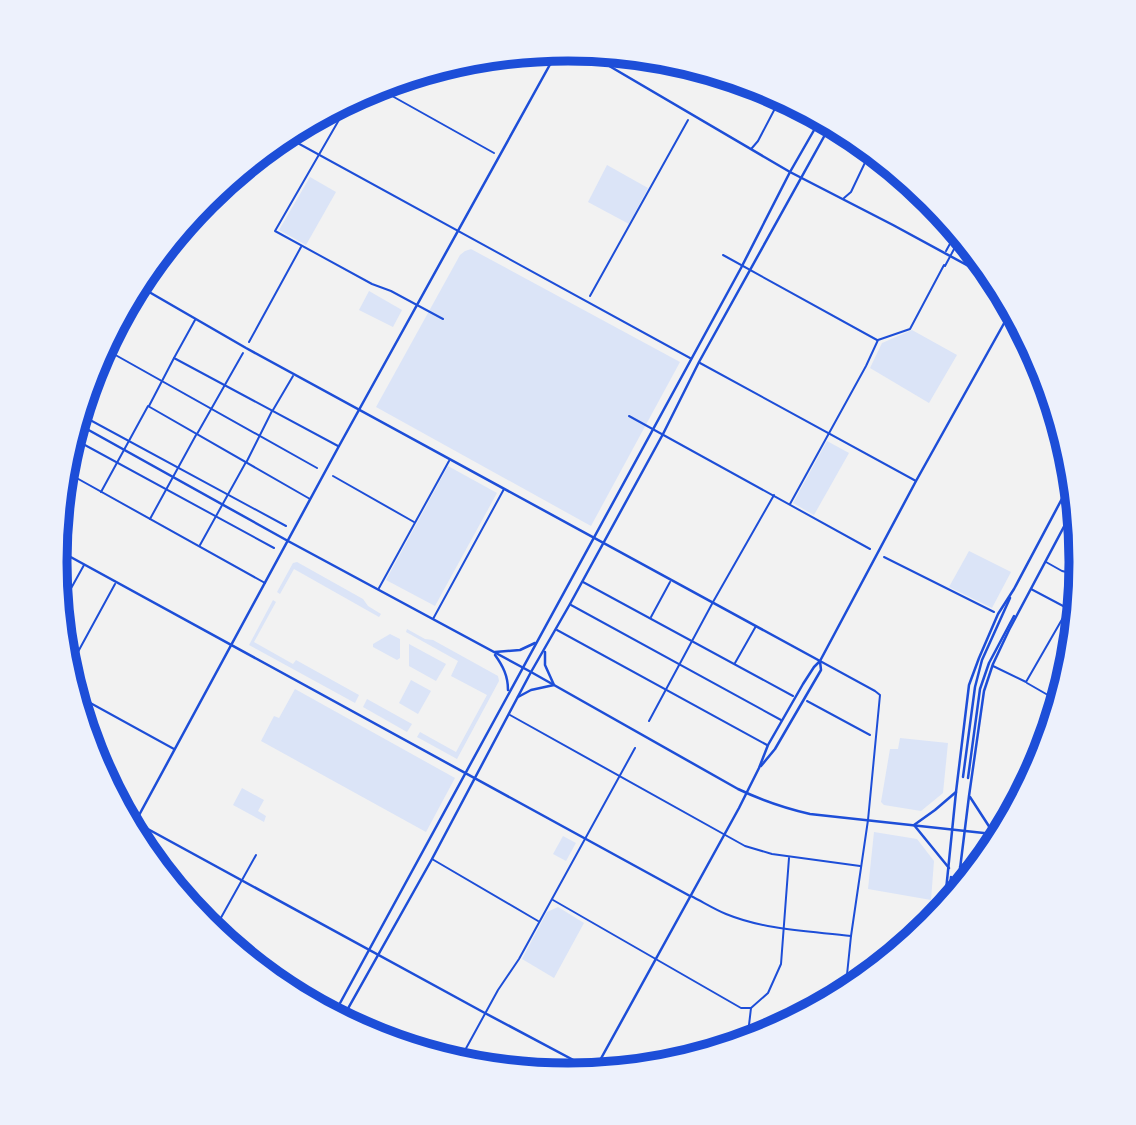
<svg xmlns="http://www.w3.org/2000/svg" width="1136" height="1125" font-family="Rubik,sans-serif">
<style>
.green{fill:#dbe4f7}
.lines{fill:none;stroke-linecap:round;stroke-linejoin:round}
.pedestrian{stroke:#1d4ed8;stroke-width:2}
.minor{stroke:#1d4ed8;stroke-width:2}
.tertiary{stroke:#1d4ed8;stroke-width:2.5}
.primary{stroke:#1d4ed8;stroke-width:2.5}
.rim{fill:none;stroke:#1d4ed8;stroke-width:9}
</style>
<rect width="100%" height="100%" fill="#f2f2f2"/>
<g class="green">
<path d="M607,165L648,188L629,224L588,202Z"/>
<path d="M310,177L336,192L306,245L279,230Z"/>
<path d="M471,249L680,362L591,526L376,407L460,255L465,251Z"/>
<path d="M369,291L402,310L393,327L359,310Z"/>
<path d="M912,330L957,355L929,403L870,368L882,343Z"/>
<path d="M827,441L849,453L814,515L793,503Z"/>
<path d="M448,466L497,493L435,606L386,580Z"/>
<path d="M969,551L1011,572L992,608L949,587Z"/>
<path d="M297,562L363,599L368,606L381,614L379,617L294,569L280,594L277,592L293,563Z"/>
<path d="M273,600L276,602L254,642L293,664L296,660L359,695L355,703L249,645Z"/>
<path d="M407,629L425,639L433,640L498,676L499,681L457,759L417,737L420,732L456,752L487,695L451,676L458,661L406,632Z"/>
<path d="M390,634L400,639V658L397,660L373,647V644Z"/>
<path d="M409,644L446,664L436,681L409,666Z"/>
<path d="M411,680L431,691L418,714L399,703Z"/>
<path d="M295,689L455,778L426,832L261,741L274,716L279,718Z"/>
<path d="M367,699L412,724L407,732L363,707Z"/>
<path d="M900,738L948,743L943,793L921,811L884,805L881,802L890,749H898Z"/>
<path d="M242,788L264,800L258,811L266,816L264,822L233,805Z"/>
<path d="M874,832L917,839L934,861L931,900L868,889Z"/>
<path d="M563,836L576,843L566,861L553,854Z"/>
<path d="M558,907L584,923L554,978L522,959L547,912Z"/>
</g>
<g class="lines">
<g class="pedestrian">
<path d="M376,87L494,153"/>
<path d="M351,99L275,231L372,284L391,291L443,319"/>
<path d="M723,255L877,340"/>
<path d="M945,266L961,236"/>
<path d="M590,296L688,120"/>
<path d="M249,342L301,247"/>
<path d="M103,348L317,468"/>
<path d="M79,414L286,526"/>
<path d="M629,416L870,549"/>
<path d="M197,434L243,353"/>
<path d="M72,438L274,548"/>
<path d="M247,461L272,411"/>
<path d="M333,476L414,522"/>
<path d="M790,504L866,366L878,340L910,329L944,265"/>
<path d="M884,557L994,612"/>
<path d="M571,605L781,720"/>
<path d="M67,672L115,584"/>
<path d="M74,694L174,749"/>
<path d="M807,701L870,735"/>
<path d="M649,721L713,602L774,495"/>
<path d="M432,859L538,921"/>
<path d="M553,900L741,1008H751"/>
<path d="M213,932L256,855"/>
<path d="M747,1042L751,1008L768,993L781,964L789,858"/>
<path d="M458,1063L498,990L519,959L635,748"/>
</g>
<g class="minor">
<path d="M766,89L768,98L777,102"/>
<path d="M283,135L690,358"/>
<path d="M752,148L758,141L781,97"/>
<path d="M844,198L851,192L871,150"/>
<path d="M946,251L957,231"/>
<path d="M195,320L174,358L338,446"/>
<path d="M700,363L916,481"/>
<path d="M149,406L174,358"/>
<path d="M273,410L293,376"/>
<path d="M64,471L265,583"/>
<path d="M101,492L148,406L310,499"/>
<path d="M1071,515L1077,518"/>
<path d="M150,519L196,435"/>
<path d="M200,545L246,462"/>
<path d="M1046,562L1062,571L1080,575"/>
<path d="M583,582L793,696"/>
<path d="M379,588L449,461"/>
<path d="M1031,589L1065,607L1077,609"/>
<path d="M59,610L84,565"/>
<path d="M651,617L670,582"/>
<path d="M433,619L504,489"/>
<path d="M557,630L767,745"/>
<path d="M820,661L875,691L880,695L868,820L851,936L845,994"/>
<path d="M735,663L756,626"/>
<path d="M993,666L1026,682L1068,609"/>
<path d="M1027,683L1060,702"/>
<path d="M510,715L745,846L772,854L860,866"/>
<path d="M691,896C703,902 714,909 726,914C765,930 809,931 851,936"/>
</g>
<g class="tertiary">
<path d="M582,50L790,172L893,225L998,282"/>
<path d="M137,285L246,348L820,661"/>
<path d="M76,423L288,541L531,672L738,789C761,800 784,808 810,814L1002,835"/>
<path d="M56,549L690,896"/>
<path d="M495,652L520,650L535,643"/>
<path d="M495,655C503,666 508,676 508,690"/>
<path d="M518,697L531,690L554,685L545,665V652"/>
<path d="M761,766L775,749L821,670L820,661"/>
<path d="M124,816L483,1012L594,1071L603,1073"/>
<path d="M131,830L339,446L558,50"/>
<path d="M333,1016L741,268L790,172L821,118"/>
<path d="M341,1021L432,859L531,672L570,604L663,434L699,362L831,124"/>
<path d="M593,1073L739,808L759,768L768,745L803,684L814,667L820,661L916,481L1012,309"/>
</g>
<g class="primary">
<path d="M963,777L975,687L982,660L1010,598"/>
<path d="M968,778L980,689L989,663L1014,616"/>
<path d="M960,867L978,853L994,834L970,797"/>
<path d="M949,868L914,825L935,810L956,792"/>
<path d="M957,893L969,796L984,691L993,664L1009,630L1076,504"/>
<path d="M953,899L955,877"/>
<path d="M948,905L951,877"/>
<path d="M944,910L956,792L969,685L979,658L998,614L1014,589L1073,478"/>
</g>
</g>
<path d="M0 0H1136V1125H0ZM67 562a501 501 0 1 1 1002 0a501 501 0 1 1-1002 0Z" fill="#edf1fc" fill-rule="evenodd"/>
<path class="rim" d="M67 562a501 501 0 1 1 1002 0a501 501 0 1 1-1002 0Z"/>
</svg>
